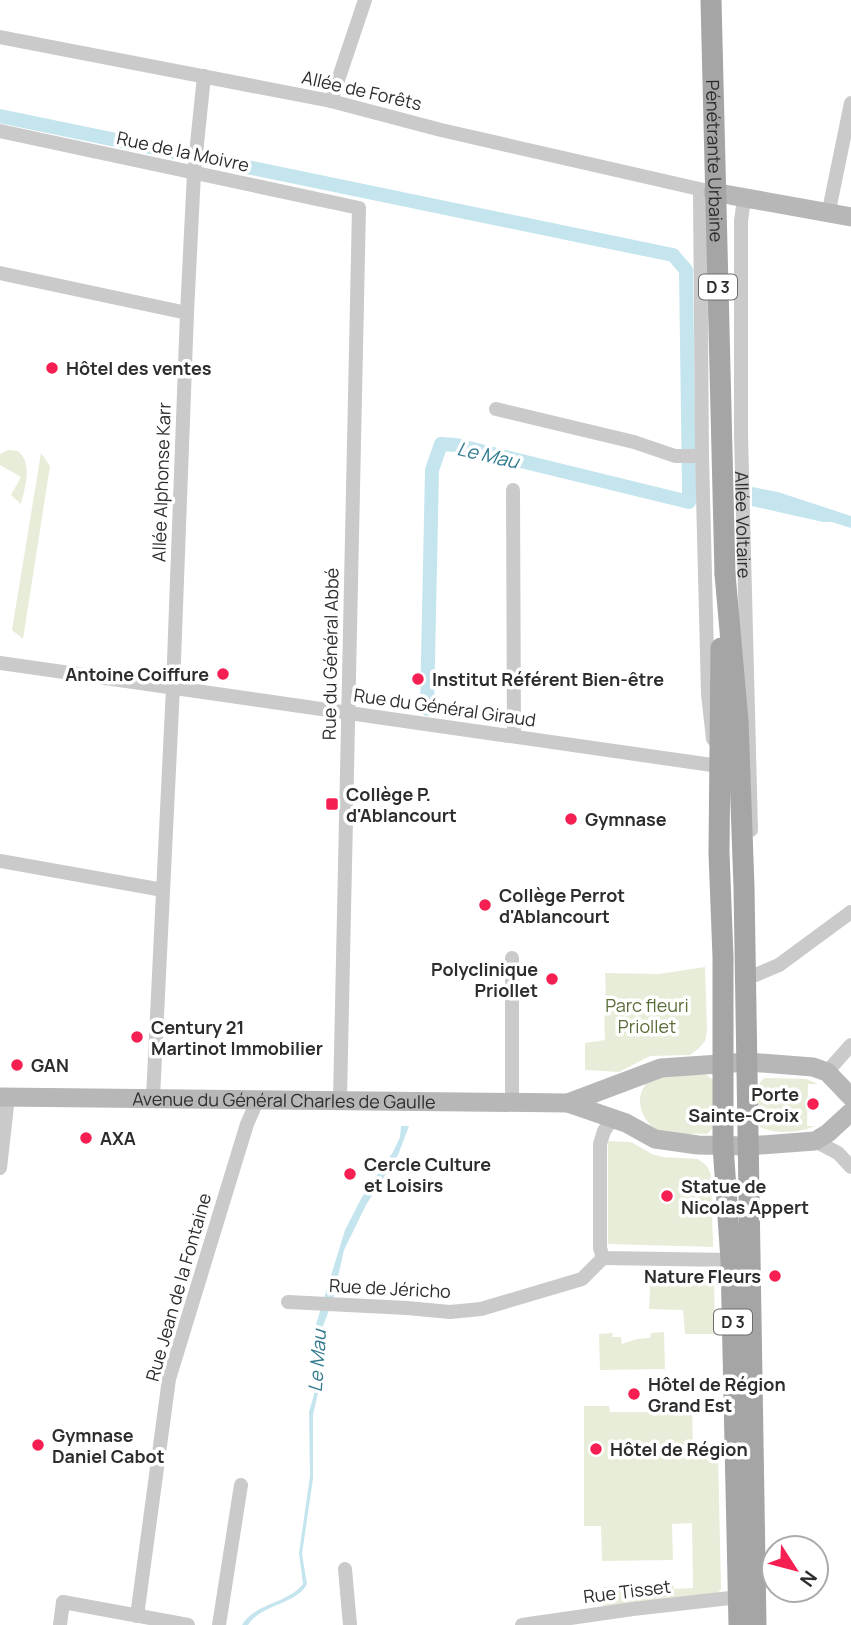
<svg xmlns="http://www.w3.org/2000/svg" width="851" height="1625" font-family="Manrope,sans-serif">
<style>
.green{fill:#e7edd9}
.water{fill:#c4e5ee}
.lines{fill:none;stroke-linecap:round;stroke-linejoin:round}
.canal{stroke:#c4e5ee;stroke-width:14}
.street{stroke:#cacaca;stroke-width:14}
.secondary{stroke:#b7b7b7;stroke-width:19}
.primary{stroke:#a5a5a5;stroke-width:21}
.primary-bridge{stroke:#a5a5a5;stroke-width:21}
.poi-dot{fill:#f51f51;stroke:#fff;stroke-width:2.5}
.labels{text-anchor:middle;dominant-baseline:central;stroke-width:7;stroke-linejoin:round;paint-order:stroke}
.shield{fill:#fff;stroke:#6c6c6c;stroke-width:2}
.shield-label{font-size:16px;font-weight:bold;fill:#2d2d2d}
.street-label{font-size:18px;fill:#2d2d2d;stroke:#fff}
.poi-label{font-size:18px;font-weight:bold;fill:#2d2d2d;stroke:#fff;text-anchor:start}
.park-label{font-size:18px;fill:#596d37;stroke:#fff}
.water-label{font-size:19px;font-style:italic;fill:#327a90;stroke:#fff}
</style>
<rect width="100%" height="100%" fill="#fff"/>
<g class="green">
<path d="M8,450L18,451C33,464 25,487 21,504L11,495L21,477L0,465V454Z"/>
<path d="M41,453L50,466L23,639L12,630Z"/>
<path d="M705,967L707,1030L705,1041L699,1048L690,1055L650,1056L619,1072L585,1070V1043L605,1040C603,1017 607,996 605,973L659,974Z"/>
<path d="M679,1073L707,1075L714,1081V1127L707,1134C694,1133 676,1136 663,1132C641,1126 630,1093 652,1079C659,1075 671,1075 679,1073Z"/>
<path d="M765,1078L806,1079L816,1083L818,1084H808L807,1126H815C800,1133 774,1134 760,1127L758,1122C758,1108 752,1085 765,1078Z"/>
<path d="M608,1141L631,1142L652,1154L663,1157L698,1159L707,1166L711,1175L713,1247L608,1244Z"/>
<path d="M651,1270L709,1271L704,1277L709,1281L714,1277L715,1334H685L683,1310L649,1309Z"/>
<path d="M664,1332L665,1369L600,1370L599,1334L613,1333L612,1337H621L622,1344L637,1339L650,1338L651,1333Z"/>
<path d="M692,1405L693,1450H718L721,1589L717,1594L603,1606V1587L674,1585V1589L693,1588L692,1523L672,1524L673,1560L602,1561L601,1526H584V1406H609L610,1412H659V1406Z"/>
</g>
<g class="water">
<path d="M752,487L778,492L851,516V528L832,522H823L752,506Z"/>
<path d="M401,1126H409L398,1155L366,1205L344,1250L333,1300L321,1331L319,1345L321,1380L313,1415V1479L302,1554L307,1584C296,1605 261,1604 248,1625H242C255,1603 287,1604 303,1584L299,1553L310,1476L309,1412L317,1384L313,1356V1334L345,1230L362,1197L393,1152L400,1137Z"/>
</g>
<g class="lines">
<g class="canal">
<path d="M0,116L673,255L686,270L689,488"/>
<path d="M427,709L432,470L441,444L456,445L689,502V488L697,489"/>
</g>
<g class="street">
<path d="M0,37L331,101L441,130L708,191"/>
<path d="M331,101L365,0"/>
<path d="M0,131L359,208L340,1100"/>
<path d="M700,190L702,456L708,694L713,739"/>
<path id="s1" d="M744,199L741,221V434L751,830"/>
<path d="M828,215L851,103"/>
<path d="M0,273L187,313"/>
<path d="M496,409L634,442L675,456H702"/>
<path d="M513,490L514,736"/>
<path d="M0,663L719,766L717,758"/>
<path d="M0,861L163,890"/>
<path d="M512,958V1102"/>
<path d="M746,979L779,965L851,912"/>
<path d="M827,1072L851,1045"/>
<path d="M153,1098L173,687L187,313L194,173L204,76"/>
<path d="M613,1118L604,1131L600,1144V1248L603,1258L731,1260"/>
<path d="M815,1141L838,1153L851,1167"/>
<path d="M0,1168L8,1097"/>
<path d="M288,1302L407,1308L450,1312L481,1309L582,1279L603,1258"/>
<path d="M345,1569L350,1625"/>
<path d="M137,1616L169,1379L247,1124L258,1099"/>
<path d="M60,1625L63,1602L188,1625"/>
<path d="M219,1625L241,1485"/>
<path d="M522,1625L633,1609L739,1597"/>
</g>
<g class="secondary">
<path d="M713,192L851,217"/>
<path id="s2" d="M0,1097L568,1103L626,1123L655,1139L698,1145L748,1146L815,1141L828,1133L851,1112"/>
<path d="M568,1103L661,1068L748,1062L813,1067L827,1072L851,1097"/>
</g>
<g class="primary">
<path d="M725,574L738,721L744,887L756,1625"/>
<path d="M721,648L719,853L723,957V1146L731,1260L739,1625"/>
</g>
<path class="primary-bridge" id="s3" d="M711,0L725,574"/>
</g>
<g class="poi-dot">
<circle cx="52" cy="368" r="7"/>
<circle cx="223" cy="674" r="7"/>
<circle cx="418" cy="679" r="7"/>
<rect x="325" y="797" width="14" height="14" rx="3.5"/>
<circle cx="571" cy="819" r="7"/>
<circle cx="485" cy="905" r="7"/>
<circle cx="552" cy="979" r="7"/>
<circle cx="137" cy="1037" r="7"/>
<circle cx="17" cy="1065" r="7"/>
<circle cx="813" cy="1104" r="7"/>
<circle cx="86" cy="1138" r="7"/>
<circle cx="350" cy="1174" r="7"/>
<circle cx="667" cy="1196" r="7"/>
<circle cx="775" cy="1276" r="7"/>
<circle cx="634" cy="1394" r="7"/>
<circle cx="38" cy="1445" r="7"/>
<circle cx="596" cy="1449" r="7"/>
</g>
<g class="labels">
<g class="shield">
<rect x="699" y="274.5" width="38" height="25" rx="5"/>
<rect x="714" y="1309.5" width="38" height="25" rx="5"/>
</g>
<g class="shield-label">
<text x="718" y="287">D 3</text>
<text x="733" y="1322">D 3</text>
</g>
<g class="street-label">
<text transform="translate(362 90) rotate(13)">Allée de Forêts</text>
<text transform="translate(183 151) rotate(12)">Rue de la Moivre</text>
<text stroke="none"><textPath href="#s3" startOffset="161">Pénétrante Urbaine</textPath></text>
<text transform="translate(161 482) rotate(-88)">Allée Alphonse Karr</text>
<text stroke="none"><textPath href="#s1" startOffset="326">Allée Voltaire</textPath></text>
<text transform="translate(330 654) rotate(-89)">Rue du Général Abbé</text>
<text transform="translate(445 707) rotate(8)">Rue du Général Giraud</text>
<text stroke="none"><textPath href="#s2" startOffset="284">Avenue du Général Charles de Gaulle</textPath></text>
<text transform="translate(178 1287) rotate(-74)">Rue Jean de la Fontaine</text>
<text transform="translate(390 1288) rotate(3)">Rue de Jéricho</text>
<text transform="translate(627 1591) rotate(-7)">Rue Tisset</text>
</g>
<g class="poi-label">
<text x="66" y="368">Hôtel des ventes</text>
<text x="209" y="674" text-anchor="end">Antoine Coiffure</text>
<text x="432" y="679">Institut Référent Bien-être</text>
<text x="346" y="794">Collège P.<tspan x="346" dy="21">d'Ablancourt</tspan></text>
<text x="585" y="819">Gymnase</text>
<text x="499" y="895">Collège Perrot<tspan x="499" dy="21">d'Ablancourt</tspan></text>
<text x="538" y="969" text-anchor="end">Polyclinique<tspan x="538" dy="21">Priollet</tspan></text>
<text x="151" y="1027">Century 21<tspan x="151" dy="21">Martinot Immobilier</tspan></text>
<text x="31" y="1065">GAN</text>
<text x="799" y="1094" text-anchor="end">Porte<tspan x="799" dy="21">Sainte-Croix</tspan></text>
<text x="100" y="1138">AXA</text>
<text x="364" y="1164">Cercle Culture<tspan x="364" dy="21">et Loisirs</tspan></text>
<text x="681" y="1186">Statue de<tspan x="681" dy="21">Nicolas Appert</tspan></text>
<text x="761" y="1276" text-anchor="end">Nature Fleurs</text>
<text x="648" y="1384">Hôtel de Région<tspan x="648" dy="21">Grand Est</tspan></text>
<text x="52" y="1435">Gymnase<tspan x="52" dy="21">Daniel Cabot</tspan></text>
<text x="610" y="1449">Hôtel de Région</text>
</g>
<g class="park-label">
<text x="647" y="1005">Parc fleuri<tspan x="647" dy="21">Priollet</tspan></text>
</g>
<g class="water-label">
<text transform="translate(488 455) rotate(13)">Le Mau</text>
<text transform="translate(317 1361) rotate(-86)">Le Mau</text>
</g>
</g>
<g transform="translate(795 1569) rotate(126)"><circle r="33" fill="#ffffff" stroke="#ababab" stroke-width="2"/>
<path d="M0-5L12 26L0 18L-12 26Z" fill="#f51f51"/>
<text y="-10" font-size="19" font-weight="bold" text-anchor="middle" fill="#2d2d2d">N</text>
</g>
</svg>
